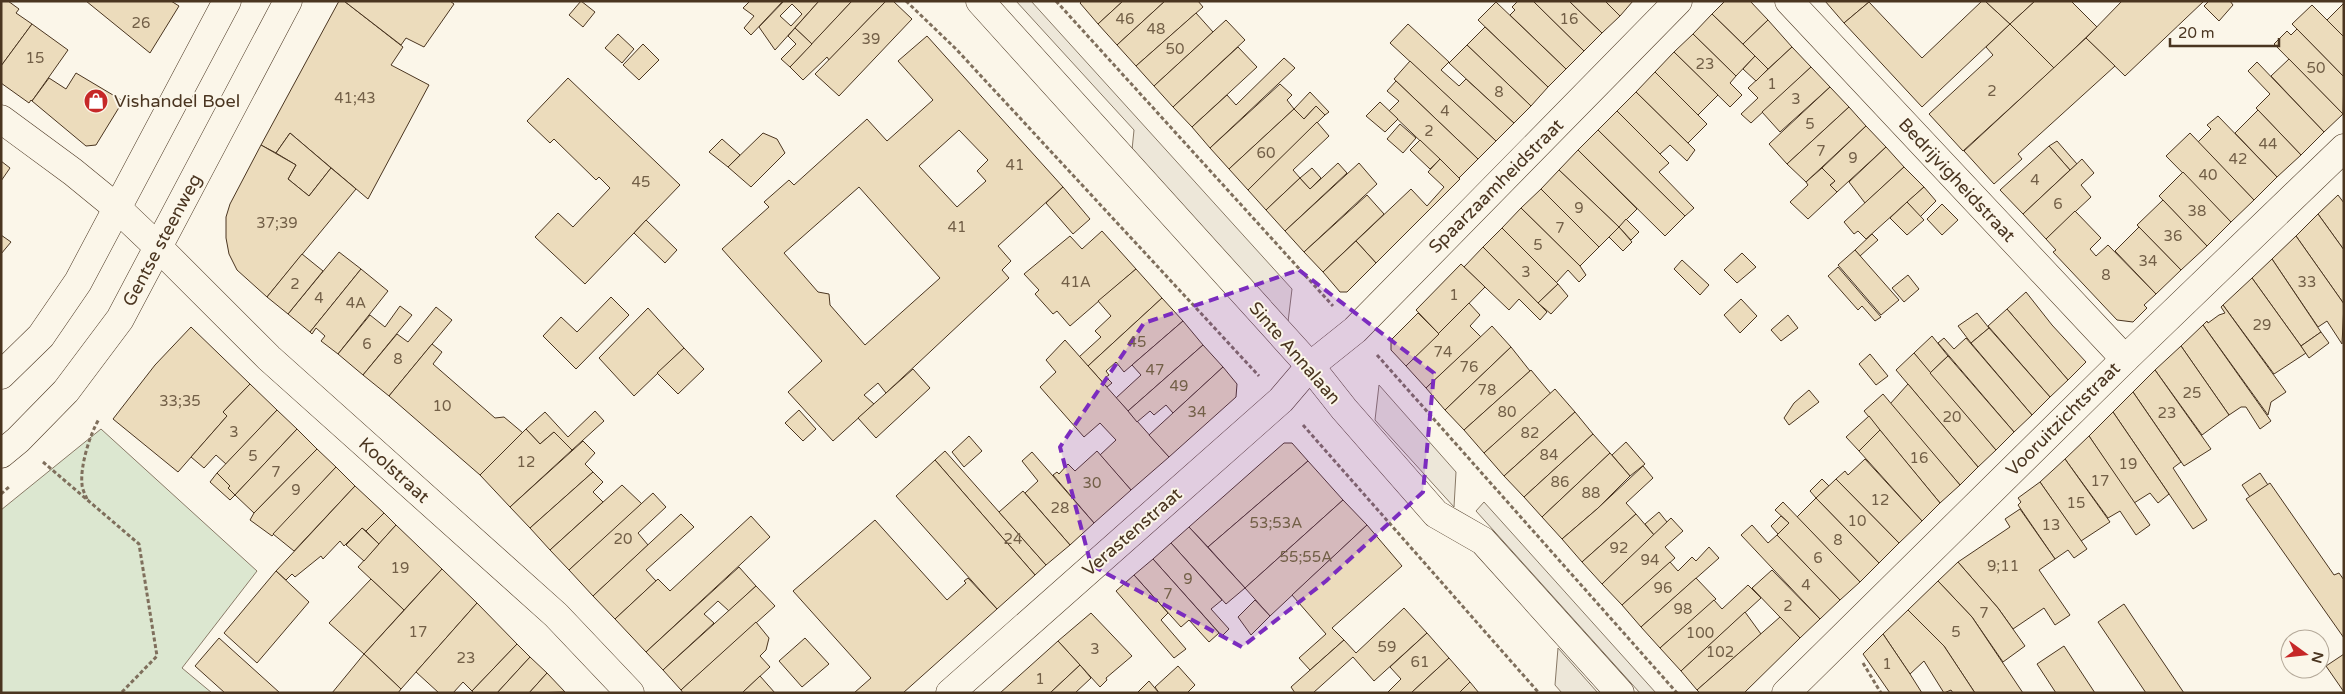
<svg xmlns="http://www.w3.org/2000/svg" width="2345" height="694" font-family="'Varela Round',sans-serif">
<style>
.green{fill:#dce7d0;stroke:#887966}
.parking{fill:#ede7d9;stroke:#887966}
.building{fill:#ecdcbc;stroke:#4a3520;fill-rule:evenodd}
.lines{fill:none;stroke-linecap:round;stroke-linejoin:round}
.minor-casing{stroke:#4a3520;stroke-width:29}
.primary-casing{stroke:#4a3520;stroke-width:29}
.path{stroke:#7f6f5c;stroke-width:3;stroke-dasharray:4 2.5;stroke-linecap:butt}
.minor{stroke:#fbf6e9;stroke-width:28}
.primary{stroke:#fbf6e9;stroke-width:28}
.marked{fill:#7b2cbf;fill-opacity:0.2;stroke:#7b2cbf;stroke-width:4;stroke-dasharray:10 6;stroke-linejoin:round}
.labels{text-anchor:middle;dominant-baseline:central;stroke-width:4;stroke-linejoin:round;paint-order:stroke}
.number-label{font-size:15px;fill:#725f47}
.poi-label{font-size:18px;fill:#4a3520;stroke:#fbf6e9;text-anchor:start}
.street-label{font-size:18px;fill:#4a3520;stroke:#fbf6e9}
</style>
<rect width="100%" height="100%" fill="#fbf6e9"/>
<path class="green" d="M101,429L257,571L182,668L212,693H1V510Z"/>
<g class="parking">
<path d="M1016,1H1031L1292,289L1288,322L1132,150L1134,130Z"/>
<path d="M1379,385L1456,472L1454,507L1375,420Z"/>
<path d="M1484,502L1656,693H1640L1476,511Z"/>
<path d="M1558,648L1598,693H1562L1555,685Z"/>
</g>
<g class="building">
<path d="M1,1H8L19,9L16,13L32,24L1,66Z"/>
<path d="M86,1H171L179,6L150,53Z"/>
<path d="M339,1H344L403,47L391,65L429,85L368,199L290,133L276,153L261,145Z"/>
<path d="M344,1H450L454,4L424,47L406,38L401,45Z"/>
<path d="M581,1L595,12L583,27L569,15Z"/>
<path d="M750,1H783L751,35L744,28L754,16L743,8Z"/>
<path d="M784,1H819L775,50L759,27ZM792,4L802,14L791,26L780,16Z"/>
<path d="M819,1H852L812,44L795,28Z"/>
<path d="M852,1H886L829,60L827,57L803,80L790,67Z"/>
<path d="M886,1H893L912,19L839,96L815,74Z"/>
<path d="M1082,1H1123L1098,24L1080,3Z"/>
<path d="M1123,1H1165L1117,45L1098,24Z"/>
<path d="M1165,1H1198L1203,7L1136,66L1117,45Z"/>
<path d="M1518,1H1533L1584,51L1566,69L1510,15L1515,10L1512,7Z"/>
<path d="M1533,1H1569L1602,33L1584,51Z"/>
<path d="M1569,1H1605L1620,16L1602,33Z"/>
<path d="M1605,1H1633L1620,16Z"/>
<path d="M1725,1H1750L1768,20L1743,44L1712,14Z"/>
<path d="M1825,1H1868L1869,2L1844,23Z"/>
<path d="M1982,1H1985L2010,24L1922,107L1844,23L1869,2L1922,58Z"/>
<path d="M1985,1H2035L2010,24Z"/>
<path d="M2035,1H2071L2097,27L2054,68L2010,24Z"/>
<path d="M2122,1H2204L2125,76L2086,38Z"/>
<path d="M2209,1H2230L2233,5L2219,21L2204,6Z"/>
<path d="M1496,2L1566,69L1548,87L1478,20Z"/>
<path d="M2344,3V37L2327,20Z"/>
<path d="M2312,5L2344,37V77L2292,24Z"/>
<path d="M1196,13L1213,32L1154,86L1136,66Z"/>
<path d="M1712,14L1755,56L1736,76L1693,34Z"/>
<path d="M1226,20L1245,40L1173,107L1154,86Z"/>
<path d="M1768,20L1792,47L1768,69L1743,44Z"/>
<path d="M32,24L68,50L32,101L31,100L29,103L1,83V66Z"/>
<path d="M1408,24L1449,62L1441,70L1459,86L1466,79L1514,123L1496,141L1390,43Z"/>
<path d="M2010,24L2054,68L1963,151L1929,114L1993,55L1986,47Z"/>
<path d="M1485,27L1548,87L1531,106L1467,45Z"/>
<path d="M795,28L812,44L790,67L781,59L796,44L788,36Z"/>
<path d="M2297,29L2344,77L2343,114L2274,44L2287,31L2291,35Z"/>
<path d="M618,34L634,49L622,63L605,48Z"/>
<path d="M1693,34L1736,76L1730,83L1742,95L1730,107L1674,52Z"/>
<path d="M927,36L1063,187L998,246L1011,261L1002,270L1009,278L886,393L878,383L864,395L874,404L833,441L788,392L822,361L722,249L769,207L764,202L789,180L794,185L867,119L887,141L933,100L898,61ZM959,130L988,160L977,171L986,181L957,207L919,166ZM859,187L940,278L865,345L830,305L829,294L818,292L784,253Z"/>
<path d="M2086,38L2115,66L2018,154L2022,159L1994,184L1964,151Z"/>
<path d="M643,44L659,60L639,80L623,65Z"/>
<path d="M1467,45L1531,106L1514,123L1449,63Z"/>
<path d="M1238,47L1257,67L1192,127L1173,107Z"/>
<path d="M1792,47L1811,67L1751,123L1741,114L1758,98L1748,88Z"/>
<path d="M1674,52L1718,95L1698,115L1655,72Z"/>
<path d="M1755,56L1768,69L1756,81L1743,69Z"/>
<path d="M1284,58L1295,68L1210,148L1192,127L1227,95L1236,105Z"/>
<path d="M2289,59L2343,114L2324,132L2271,76Z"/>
<path d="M1410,61L1496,141L1478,159L1394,79Z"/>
<path d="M2257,62L2324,132L2301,155L2256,108L2270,94L2248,71Z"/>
<path d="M1811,67L1830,87L1780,132L1762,112Z"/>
<path d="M1655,72L1707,124L1688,143L1636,92Z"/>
<path d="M76,73L123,101L96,145L86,146L32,101L49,78L66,89Z"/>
<path d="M568,78L680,185L585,284L535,237L558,213L573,227L610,188L599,177L596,180L554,139L550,143L527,121Z"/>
<path d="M1396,81L1478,159L1459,178L1389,111L1399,101L1387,91Z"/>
<path d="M1280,84L1292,95L1287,100L1294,109L1229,169L1210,148Z"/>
<path d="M1830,87L1849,107L1787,164L1769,144Z"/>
<path d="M1310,92L1329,112L1325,115L1316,106L1304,119L1294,109Z"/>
<path d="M1636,92L1695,150L1687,161L1670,145L1660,154L1617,111Z"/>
<path d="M1380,102L1398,119L1385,132L1366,116Z"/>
<path d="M1316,106L1325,115L1248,190L1229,169L1294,109L1304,119Z"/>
<path d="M1849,107L1866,126L1806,182L1787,164Z"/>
<path d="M2258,110L2301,155L2277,177L2235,133Z"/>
<path d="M1617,111L1669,163L1659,172L1694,208L1685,216L1598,130Z"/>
<path d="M2218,116L2277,177L2254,200L2198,142L2211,129L2207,125Z"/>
<path d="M1317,122L1329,136L1293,170L1300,178L1266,210L1248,190Z"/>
<path d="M1400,124L1416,138L1403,153L1387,139Z"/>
<path d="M1866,126L1886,147L1837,192L1830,185L1835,181L1822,168Z"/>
<path d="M1598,130L1685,216L1665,236L1578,150Z"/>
<path d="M290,133L331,168L309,196L288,179L296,165L276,153Z"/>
<path d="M763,133L777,139L785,153L751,187L728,167Z"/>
<path d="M2190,133L2254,200L2231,222L2166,156Z"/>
<path d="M722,139L740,155L728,167L709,152Z"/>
<path d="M1420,140L1440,159L1430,169L1410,150Z"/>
<path d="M2057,141L2077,164L2070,170L2049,146Z"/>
<path d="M261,145L296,165L288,179L309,196L331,168L356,189L267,297L237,270L229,254L226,238V217L230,204Z"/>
<path d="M2049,146L2070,170L2023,214L2000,190Z"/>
<path d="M1886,147L1904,167L1865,203L1849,182Z"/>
<path d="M1578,150L1637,209L1619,227L1559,170Z"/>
<path d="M1440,159L1460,179L1376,263L1356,241L1411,189L1427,206L1444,187L1428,172Z"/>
<path d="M2082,159L2094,173L2081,185L2091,197L2046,239L2023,214Z"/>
<path d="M1,161L10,168L1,181Z"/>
<path d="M1338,163L1347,173L1285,231L1266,210L1300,178L1310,189Z"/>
<path d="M1359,163L1377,184L1304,252L1285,231Z"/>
<path d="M1904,167L1924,187L1866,239L1858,231L1854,234L1844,222Z"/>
<path d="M1312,168L1321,178L1310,189L1300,178Z"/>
<path d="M1822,168L1835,181L1830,185L1837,192L1808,219L1790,202L1808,185L1806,182Z"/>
<path d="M1559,170L1619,227L1599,247L1541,189Z"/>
<path d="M2183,172L2231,222L2207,246L2159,196Z"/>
<path d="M1063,187L1090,219L1073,234L1046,203Z"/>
<path d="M1924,187L1936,201L1920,217L1907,202Z"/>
<path d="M1541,189L1599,247L1580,266L1521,208Z"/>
<path d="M1367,195L1384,214L1323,272L1304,252Z"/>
<path d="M2338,195L2344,203V250L2318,214Z"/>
<path d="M2163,200L2207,246L2181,270L2137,225Z"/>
<path d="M1907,202L1924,220L1907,235L1890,218Z"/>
<path d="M1942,204L1958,220L1942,235L1927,219Z"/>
<path d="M1521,208L1580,266L1586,275L1579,282L1568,270L1556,283L1502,228Z"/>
<path d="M2075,211L2101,238L2090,249L2096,256L2108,245L2156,294L2144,305L2147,308L2133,322L2117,320L2053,252L2056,250L2046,239Z"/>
<path d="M2318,214L2344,250V304L2296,236Z"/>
<path d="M1626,219L1639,232L1631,240L1619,227Z"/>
<path d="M646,220L677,250L665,263L634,233Z"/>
<path d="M1619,227L1632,242L1623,251L1609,237Z"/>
<path d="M2139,227L2181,270L2156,294L2115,251Z"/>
<path d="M1502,228L1558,284L1538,303L1483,247Z"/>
<path d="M1102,231L1136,269L1070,326L1057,311L1053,314L1035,294L1039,290L1024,274L1070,236L1082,249Z"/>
<path d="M1872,234L1878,240L1860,256L1855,250Z"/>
<path d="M1,235L11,242L1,254Z"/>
<path d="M2296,236L2344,304L2342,344L2327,321L2318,327L2272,259Z"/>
<path d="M1356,241L1376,263L1347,292H1340L1323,272Z"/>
<path d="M1483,247L1547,312L1540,320L1519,299L1509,310L1464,267Z"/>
<path d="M1855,250L1899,300L1881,315L1838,265Z"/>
<path d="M339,252L361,269L310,332L288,314Z"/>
<path d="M1742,253L1756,267L1737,283L1724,270Z"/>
<path d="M302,254L323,271L288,314L267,297Z"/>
<path d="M2272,259L2321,332L2301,346L2252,278Z"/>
<path d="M1682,260L1709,285L1700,295L1674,269Z"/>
<path d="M1461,264L1485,287L1439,334L1416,310Z"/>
<path d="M1838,267L1881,317L1875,321L1862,306L1858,310L1828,276Z"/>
<path d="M361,269L388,291L338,354L321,341L325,336L316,328L312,334L310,332Z"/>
<path d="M1136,269L1162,298L1088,366L1079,357L1101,337L1095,331L1111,316L1098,301Z"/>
<path d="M1908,275L1919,289L1904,302L1892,288Z"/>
<path d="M2252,278L2306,353L2274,374L2223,305Z"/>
<path d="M1558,284L1568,296L1551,314L1538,303Z"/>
<path d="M2026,292L2052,325L2086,362L2068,380L2007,309Z"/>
<path d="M611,297L629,315L576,369L543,336L561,317L577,332Z"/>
<path d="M1162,298L1183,321L1124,372L1116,362L1106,371L1109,375L1106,377L1112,383L1107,387L1088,366Z"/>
<path d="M1741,299L1757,316L1740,333L1724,315Z"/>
<path d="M1469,303L1480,315L1470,326L1481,337L1426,388L1406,366Z"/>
<path d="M2223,305L2286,392L2271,402L2268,415L2203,325L2207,321L2208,323L2219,315L2225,313L2221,307Z"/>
<path d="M400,306L412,315L363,375L338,354L370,315L385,327Z"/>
<path d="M436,307L452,320L389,396L363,375L397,334L408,342Z"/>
<path d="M648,308L684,348L634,396L599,358Z"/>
<path d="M2007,309L2068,380L2050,397L1988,326Z"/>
<path d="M1418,313L1439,334L1406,366L1391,350V340Z"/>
<path d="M1977,313L1989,328L1971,343L1958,326Z"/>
<path d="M1788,315L1798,328L1781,341L1771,330Z"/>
<path d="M1183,321L1203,345L1128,411L1116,398L1141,375L1132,365Z"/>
<path d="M2203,325L2271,421L2260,429L2246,407H2241L2229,415L2181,346Z"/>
<path d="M1492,326L1511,347L1445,410L1426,388Z"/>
<path d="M191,327L250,384L223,412L227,416L178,472L113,419L155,365Z"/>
<path d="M1989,328L2050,397L2032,415L1971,343Z"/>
<path d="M2321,332L2329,343L2309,358L2301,346Z"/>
<path d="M1932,336L1948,356L1930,373L1914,353Z"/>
<path d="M1944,338L1954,349L1966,338L2032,415L2014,432L1938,343Z"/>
<path d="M1065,340L1169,457L1131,490L1100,455L1116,440L1100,423L1084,437L1040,387L1056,372L1046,360Z"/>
<path d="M432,344L442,352L433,364L495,418L504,417L523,433L480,475L389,396Z"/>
<path d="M1203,345L1223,367L1173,413L1166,405L1154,415L1150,411L1137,422L1128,411Z"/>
<path d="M2181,346L2229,415L2202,435L2155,370Z"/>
<path d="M1511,347L1530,371L1464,430L1445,410Z"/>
<path d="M684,348L704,369L678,394L657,373Z"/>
<path d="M1914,353L1996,450L1978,467L1896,370Z"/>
<path d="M1870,354L1888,376L1876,385L1859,364Z"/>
<path d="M1948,356L2014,432L1996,450L1930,373Z"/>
<path d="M1223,367L1237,384L1236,397L1169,457L1149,435Z"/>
<path d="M913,369L930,388L876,438L858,418Z"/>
<path d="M1531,370L1551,394L1484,453L1464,430Z"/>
<path d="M2155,370L2211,449L2184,466L2133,392Z"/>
<path d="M250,384L277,410L226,464L216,455L204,468L191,457L227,416L223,412Z"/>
<path d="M1908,384L1978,467L1960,485L1890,404Z"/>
<path d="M1555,389L1575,412L1504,476L1484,453Z"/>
<path d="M1809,390L1819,402L1789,425L1784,418L1794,403Z"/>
<path d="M2133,392L2181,462L2173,468L2207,520L2193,529L2113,412Z"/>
<path d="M1883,394L1960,485L1940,503L1864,411Z"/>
<path d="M277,410L297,429L235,495L228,488L230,486L217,473Z"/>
<path d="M799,410L816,429L803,441L785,423Z"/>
<path d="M595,411L604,421L572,450L554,432L540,444L526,429L545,412L568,437Z"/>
<path d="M1575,412L1593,434L1524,497L1504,476Z"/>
<path d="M2113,412L2169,494L2158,503L2150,493L2134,503L2089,436Z"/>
<path d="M1869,416L1880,430L1859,451L1846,437Z"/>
<path d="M297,429L317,449L254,513L235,495Z"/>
<path d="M526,429L540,444L554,432L572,450L510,507L480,475Z"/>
<path d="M1880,430L1940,503L1922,521L1859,451Z"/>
<path d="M1593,434L1610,453L1542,517L1524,497Z"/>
<path d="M969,436L982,451L964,467L952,452Z"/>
<path d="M2089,436L2150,525L2136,535L2120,511L2108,518L2065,459Z"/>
<path d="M583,441L595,453L585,464L593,472L530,528L510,507Z"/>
<path d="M1626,442L1645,464L1630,476L1612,455Z"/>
<path d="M1284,443H1292L1308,461L1208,547L1189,527Z"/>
<path d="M317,449L336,467L272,536L250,520L254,513Z"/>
<path d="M945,451L1046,565L1035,575L935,460Z"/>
<path d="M1097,451L1131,490L1094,523L1053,475L1057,472L1059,474L1068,464L1075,471Z"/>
<path d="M1032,452L1094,523L1070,545L1025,493L1038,481L1022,461Z"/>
<path d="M1610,453L1630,476L1597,509L1562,539L1542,517Z"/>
<path d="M1865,459L1922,521L1899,543L1836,479L1845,471L1848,475Z"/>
<path d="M2065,459L2110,522L2081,541L2040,482Z"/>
<path d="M935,460L1035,575L997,609L896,496Z"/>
<path d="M1308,461L1343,500L1245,588L1208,547Z"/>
<path d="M1643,466L1653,478L1626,503L1636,514L1582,562L1562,539L1597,509Z"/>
<path d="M336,467L355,486L294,551L273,534Z"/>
<path d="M593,472L603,482L593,492L603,502L550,550L530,528Z"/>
<path d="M217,473L230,486L228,488L235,495L230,500L210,482Z"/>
<path d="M2260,473L2268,485L2250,497L2242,485Z"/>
<path d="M1822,479L1829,486L1816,498L1810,491Z"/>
<path d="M1836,479L1899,543L1879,563L1816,498Z"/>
<path d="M2040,482L2087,549L2074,558L2068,550L2055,559L2018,505L2021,502L2018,498Z"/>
<path d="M2270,483L2334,575L2339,573L2344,580V638L2246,499Z"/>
<path d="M622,485L642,504L569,570L550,550Z"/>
<path d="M355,486L384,513L366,531L362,528L344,546L340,541L323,559L321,556L295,577L292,574L286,580L276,571Z"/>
<path d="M1023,491L1070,545L1046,565L999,512Z"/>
<path d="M653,493L666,507L638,533L648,545L593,596L569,570Z"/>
<path d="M1816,498L1879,563L1860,582L1797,517Z"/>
<path d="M1343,500L1367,525L1270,616L1245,588Z"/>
<path d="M1783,502L1860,582L1840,600L1777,535L1789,523L1775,510Z"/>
<path d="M2020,509L2055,559L2039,570L2070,615L2055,625L2044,608L2013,629L1998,608L1958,562L2010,527L2005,519Z"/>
<path d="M1659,512L1667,522L1654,535L1645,524Z"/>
<path d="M384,513L396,525L379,544L366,531Z"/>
<path d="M681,514L694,527L646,570L656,581L615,619L593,596Z"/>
<path d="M1636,514L1654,535L1602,584L1582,562Z"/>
<path d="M751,516L770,537L646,652L615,619L658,579L670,591Z"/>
<path d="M1781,516L1789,523L1778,534L1771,526Z"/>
<path d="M1671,518L1683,531L1665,547L1675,558L1622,605L1602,584Z"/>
<path d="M875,520L947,600L966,583L964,581L968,578L997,609L903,693H854L871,678L793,591Z"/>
<path d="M396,525L442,569L404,610L358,567Z"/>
<path d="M1367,525L1402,566L1332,628L1344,640L1310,670L1299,658L1326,634L1292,595Z"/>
<path d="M1752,525L1768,543L1777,535L1840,600L1820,619L1741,535Z"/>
<path d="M1189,527L1245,588L1226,604L1171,543Z"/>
<path d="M362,528L379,544L364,561L346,545Z"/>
<path d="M1171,543L1222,600L1211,609L1229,629L1222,636L1153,559Z"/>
<path d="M1709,547L1719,558L1641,627L1622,605L1670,562L1678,571L1692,557L1696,561Z"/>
<path d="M1153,559L1219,633L1209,642L1189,620L1181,627L1134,575Z"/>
<path d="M1958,562L1998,608L2025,646L2003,662L1972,617L1938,581Z"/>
<path d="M739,567L756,586L729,611L718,601L704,614L714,623L663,670L646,652Z"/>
<path d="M442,569L477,603L401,689L364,654Z"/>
<path d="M1772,570L1820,619L1800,638L1752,588Z"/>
<path d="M276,571L309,602L257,663L224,633Z"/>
<path d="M1134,575L1168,613L1161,620L1186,649L1174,658L1116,591Z"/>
<path d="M1696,578L1716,599L1660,648L1641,627Z"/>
<path d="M371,579L404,610L364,654L329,623Z"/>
<path d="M1938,581L1972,617L2023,693H1975L1944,646L1908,610Z"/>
<path d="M1748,585L1761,598L1681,671L1660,648L1714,600L1722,609Z"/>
<path d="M756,586L775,606L681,690L663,670Z"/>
<path d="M1255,600L1270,616L1251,635L1238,617Z"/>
<path d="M477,603L517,644L472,691L463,682L453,693H439L416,672Z"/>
<path d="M2124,604L2142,631L2184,693H2146L2098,622Z"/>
<path d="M1404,608L1427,633L1374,681L1353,657L1313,693H1295L1291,687L1344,640L1356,653Z"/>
<path d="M1908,610L1944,646L1975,693H1953L1951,690L1944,693L1924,661L1910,674L1883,634Z"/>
<path d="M1745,612L1761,634L1697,690L1681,671Z"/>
<path d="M1091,613L1132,656L1106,678L1107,680L1100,687L1058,641Z"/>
<path d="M1780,617L1800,638L1744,693H1700L1697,690Z"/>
<path d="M756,622L769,638L766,650L760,656L770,667L742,693H683L681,690Z"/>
<path d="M1427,633L1449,658L1411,693H1387L1401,679L1390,667Z"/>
<path d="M1883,634L1910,674L1922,693H1890L1863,654Z"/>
<path d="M219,638L280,693H225L195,666Z"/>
<path d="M805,638L829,664L802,687L779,661Z"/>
<path d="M1058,641L1080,665L1050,693H1000Z"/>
<path d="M517,644L530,657L497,693H474L472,691Z"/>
<path d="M2064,646L2095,693H2056L2037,664Z"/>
<path d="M364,654L401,689L398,693H332Z"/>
<path d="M2344,654V692L2326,666Z"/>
<path d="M530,657L547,673L529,693H497Z"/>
<path d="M1449,658L1470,682L1459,693H1411Z"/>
<path d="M1080,665L1091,678L1075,693H1050Z"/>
<path d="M1178,666L1195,685L1187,693H1159L1155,687Z"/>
<path d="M547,673L565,692L529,693Z"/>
<path d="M760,676L775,693H742Z"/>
<path d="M1149,681L1159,693H1137Z"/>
<path d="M1470,682L1479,693H1459Z"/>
</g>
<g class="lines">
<defs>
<g id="minor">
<path d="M980,1L1310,366L1344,409L1436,514L1483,541L1620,693"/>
<path d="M1789,1L2125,359"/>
<path d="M1,119L73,172L117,208"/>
<path d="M158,247L269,358L556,615L630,693"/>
<path d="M950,693L1281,400L1310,366L1355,330L1678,1"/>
<path d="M1786,693L2125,359L2344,148"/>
</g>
<g id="primary">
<path d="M117,208L158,247"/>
<path d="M1,375L41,336L78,282L227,1"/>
<path d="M1,454L18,440L66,391L120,319L288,1"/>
</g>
</defs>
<use href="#minor" class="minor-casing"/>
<use href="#primary" class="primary-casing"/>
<g class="path">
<path d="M906,1L956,49L1259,376"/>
<path d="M1056,1L1333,306"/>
<path d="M1377,355L1677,693"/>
<path d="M1303,425L1539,693"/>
<path d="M43,462L139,544L157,656L121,693"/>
<path d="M1,494L10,486"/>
<path d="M87,499C85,494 82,489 82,484C80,466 90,434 99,419"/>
<path d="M1863,663L1881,693"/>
</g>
<use href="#minor" class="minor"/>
<use href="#primary" class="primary"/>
</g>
<path class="marked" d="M1299,270L1434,373L1423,492L1326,581L1242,647L1091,565L1060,447L1144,323Z"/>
<defs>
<symbol id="shop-disc" viewBox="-11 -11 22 22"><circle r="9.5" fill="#c62828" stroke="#fbf6e9"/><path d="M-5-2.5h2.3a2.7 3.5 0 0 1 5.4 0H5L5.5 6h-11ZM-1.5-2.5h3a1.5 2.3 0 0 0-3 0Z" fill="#fff"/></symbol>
</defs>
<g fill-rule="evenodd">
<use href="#shop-disc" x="82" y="87" width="28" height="28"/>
</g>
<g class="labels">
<g class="number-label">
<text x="1125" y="19">46</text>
<text x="1569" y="19">16</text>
<text x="141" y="23">26</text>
<text x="1156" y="29">48</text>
<text x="871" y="39">39</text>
<text x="1175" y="49">50</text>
<text x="35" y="58">15</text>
<text x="1705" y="64">23</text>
<text x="2316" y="68">50</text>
<text x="1772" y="84">1</text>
<text x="1992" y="91">2</text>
<text x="1499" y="92">8</text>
<text x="355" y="98">41;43</text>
<text x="1796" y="99">3</text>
<text x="1445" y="111">4</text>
<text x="1810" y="124">5</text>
<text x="1429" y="131">2</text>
<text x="2268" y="144">44</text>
<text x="1821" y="151">7</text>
<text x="1266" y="153">60</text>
<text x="1853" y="158">9</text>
<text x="2238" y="159">42</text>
<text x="1015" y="165">41</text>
<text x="2208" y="175">40</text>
<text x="2035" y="180">4</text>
<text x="641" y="182">45</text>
<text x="2058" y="204">6</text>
<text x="1579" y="208">9</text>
<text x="2197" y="211">38</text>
<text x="277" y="223">37;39</text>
<text x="957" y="227">41</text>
<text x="1560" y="228">7</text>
<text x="2173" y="236">36</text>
<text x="1538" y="245">5</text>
<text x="2148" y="261">34</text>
<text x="1526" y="272">3</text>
<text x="2106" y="275">8</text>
<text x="1076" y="282">41A</text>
<text x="2307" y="282">33</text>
<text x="295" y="284">2</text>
<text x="1454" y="295">1</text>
<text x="319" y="298">4</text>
<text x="356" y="303">4A</text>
<text x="2262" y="325">29</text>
<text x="1137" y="342">45</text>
<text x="367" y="344">6</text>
<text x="1443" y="352">74</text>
<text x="398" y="359">8</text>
<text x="1469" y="367">76</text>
<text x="1155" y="370">47</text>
<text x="1179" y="386">49</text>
<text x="1487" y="390">78</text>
<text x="2192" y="393">25</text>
<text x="180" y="401">33;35</text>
<text x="442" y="406">10</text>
<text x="1197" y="412">34</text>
<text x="1507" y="412">80</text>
<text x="2167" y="413">23</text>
<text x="1952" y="417">20</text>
<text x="234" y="432">3</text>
<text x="1530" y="433">82</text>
<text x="1549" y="455">84</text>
<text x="253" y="456">5</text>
<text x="1919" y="458">16</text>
<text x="526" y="462">12</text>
<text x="2128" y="464">19</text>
<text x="276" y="472">7</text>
<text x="2100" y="481">17</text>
<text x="1560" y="482">86</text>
<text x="1092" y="483">30</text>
<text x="296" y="490">9</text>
<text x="1591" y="493">88</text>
<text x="1880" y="500">12</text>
<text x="2076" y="503">15</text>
<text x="1060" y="508">28</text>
<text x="1857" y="521">10</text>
<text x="1276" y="523">53;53A</text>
<text x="2051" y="525">13</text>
<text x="623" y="539">20</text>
<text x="1013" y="539">24</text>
<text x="1838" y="540">8</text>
<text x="1619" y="548">92</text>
<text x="1306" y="557">55;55A</text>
<text x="1818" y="558">6</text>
<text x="1650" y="560">94</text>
<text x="2003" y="566">9;11</text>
<text x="400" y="568">19</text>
<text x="1188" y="579">9</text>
<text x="1806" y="585">4</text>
<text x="1663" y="588">96</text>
<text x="1168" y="594">7</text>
<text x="1788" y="606">2</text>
<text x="1683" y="609">98</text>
<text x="1984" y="613">7</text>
<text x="418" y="632">17</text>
<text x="1956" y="632">5</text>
<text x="1700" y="633">100</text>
<text x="1387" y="647">59</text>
<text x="1095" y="649">3</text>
<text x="1720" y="652">102</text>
<text x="466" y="658">23</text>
<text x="1420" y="662">61</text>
<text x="1887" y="664">1</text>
<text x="1040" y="679">1</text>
</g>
<g class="poi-label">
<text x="114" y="101">Vishandel Boel</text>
</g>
<g class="street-label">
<text transform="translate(1957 180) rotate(47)">Bedrijvigheidstraat</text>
<text transform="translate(1496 186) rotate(-45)">Spaarzaamheidstraat</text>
<text transform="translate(162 240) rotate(-62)">Gentse steenweg</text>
<text transform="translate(1295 353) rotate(49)">Sinte Annalaan</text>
<text transform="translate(2063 419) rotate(-45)">Vooruitzichtstraat</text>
<text transform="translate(394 470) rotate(42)">Koolstraat</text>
<text transform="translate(1132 532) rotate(-41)">Verastenstraat</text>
</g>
</g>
<rect width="2345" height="694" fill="none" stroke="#4a3520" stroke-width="5"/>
<g transform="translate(2305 654) rotate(105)"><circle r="24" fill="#fbf6e9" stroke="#b4a999"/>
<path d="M0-4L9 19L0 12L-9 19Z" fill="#c62828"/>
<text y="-8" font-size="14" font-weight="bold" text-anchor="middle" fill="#4a3520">N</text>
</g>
<path d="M2170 38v8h109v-8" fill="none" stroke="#4a3520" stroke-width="2.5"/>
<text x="2178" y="38" font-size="15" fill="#4a3520" stroke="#fbf6e9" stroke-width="4" paint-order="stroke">20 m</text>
</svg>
